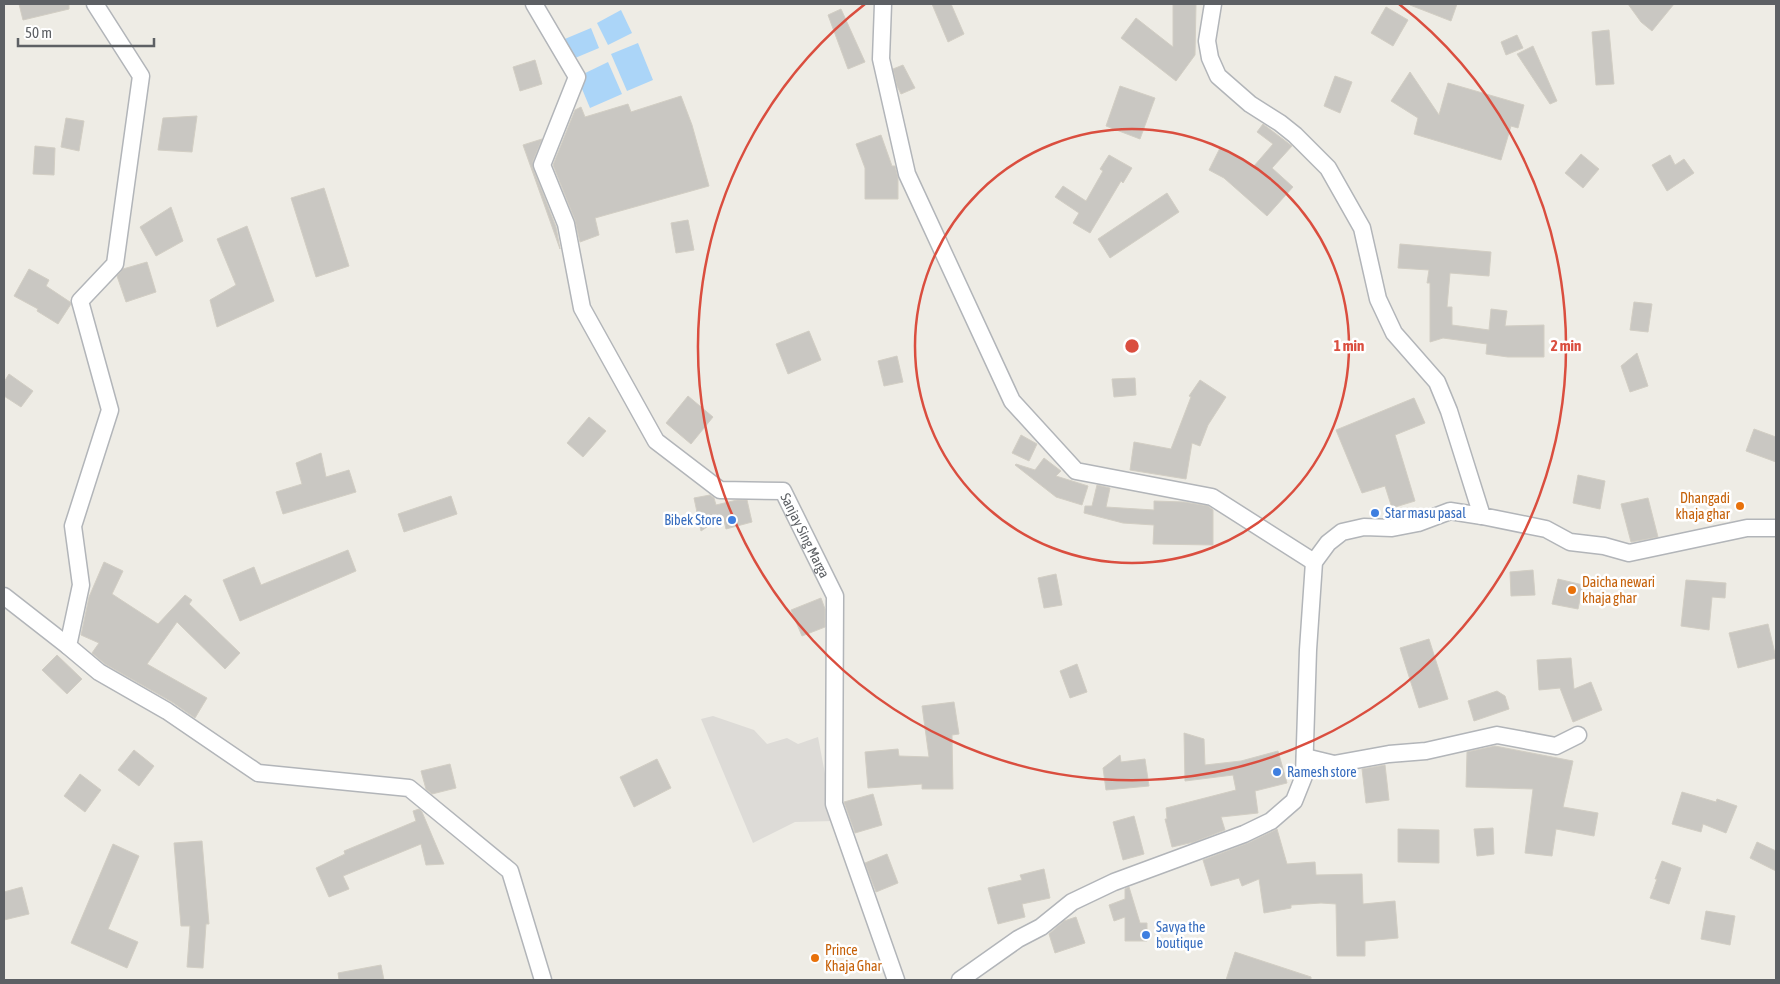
<svg xmlns="http://www.w3.org/2000/svg" width="1780" height="984" font-family="'Asap Condensed',sans-serif">
<style>
.industrial{fill:#dddbd7}
.water{fill:#abd5f8}
.building{fill:#c9c7c2;stroke:#d2cec4}
.lines{fill:none;stroke-linecap:round;stroke-linejoin:round}
.minor-casing{stroke:#b2b5b9;stroke-width:19}
.minor{stroke:#fff;stroke-width:16}
.ring{fill:none;stroke:#da4e3f;stroke-width:2.5}
.food-dot{fill:#e8710a;stroke:#fff;stroke-width:2}
.shop-dot{fill:#3f7fe0;stroke:#fff;stroke-width:2}
.labels{text-anchor:middle;dominant-baseline:central;stroke-width:5;stroke-linejoin:round;paint-order:stroke}
.food-label{font-size:14px;fill:#c56008;stroke:#fff;text-anchor:start}
.shop-label{font-size:14px;fill:#366cbe;stroke:#fff;text-anchor:start}
.street-label{font-size:14px;fill:#5d6064;stroke:#fff}
.centre{fill:#da4e3f;stroke:#fff;stroke-width:2.5}
.ring-label{font-size:15px;text-anchor:middle;font-weight:bold;fill:#da4e3f;stroke:#fff;stroke-width:5;stroke-linejoin:round;paint-order:stroke}
</style>
<rect width="100%" height="100%" fill="#eeece5"/>
<path class="industrial" d="M713,716L754,730L767,744L787,738L798,744L818,737L834,821L795,822L753,843L701,719Z"/>
<g class="water">
<path d="M621,10L632,33L608,45L597,23Z"/>
<path d="M591,28L599,48L568,61L560,41Z"/>
<path d="M638,43L653,80L627,91L611,54Z"/>
<path d="M608,62L622,94L590,108L577,77Z"/>
</g>
<g class="building">
<path d="M19,4H69V9L23,20Z"/>
<path d="M932,4H951L964,34L948,42Z"/>
<path d="M1173,4H1196L1195,55L1176,81L1121,38L1136,18L1173,47Z"/>
<path d="M1411,4H1457L1451,21L1410,5Z"/>
<path d="M1628,4H1674L1652,31L1641,22Z"/>
<path d="M1386,7L1408,20L1393,46L1371,33Z"/>
<path d="M841,9L865,62L848,69L828,15Z"/>
<path d="M1609,30L1614,84L1596,85L1592,32Z"/>
<path d="M1517,35L1523,48L1506,55L1501,42Z"/>
<path d="M1533,46L1557,101L1550,104L1517,54Z"/>
<path d="M535,60L542,84L520,91L513,67Z"/>
<path d="M903,65L915,88L901,94L897,86L893,69Z"/>
<path d="M1410,72L1439,115L1448,83L1524,105L1518,128L1511,126L1501,160L1414,134L1418,118L1391,101Z"/>
<path d="M1335,76L1352,82L1340,113L1324,106Z"/>
<path d="M1120,86L1155,98L1140,139L1106,126Z"/>
<path d="M681,96L692,125L709,186L595,218L599,235L580,242L575,220L553,165L575,110L581,107L585,117L628,104L631,112Z"/>
<path d="M197,116L192,152L158,150L163,118Z"/>
<path d="M66,118L84,121L79,151L61,147Z"/>
<path d="M1263,124L1292,146L1272,168L1293,187L1267,216L1224,178L1209,170L1220,148L1254,166L1273,144L1257,132Z"/>
<path d="M881,135L892,166H895L898,178V199H865V168L856,144Z"/>
<path d="M542,139L533,161V168L556,227L560,249L523,145Z"/>
<path d="M35,146L55,148L54,175L33,174Z"/>
<path d="M1581,154L1599,169L1583,188L1565,173Z"/>
<path d="M1109,155L1132,168L1123,183L1121,181L1090,233L1073,223L1079,213L1055,197L1063,186L1086,201L1103,171L1100,169Z"/>
<path d="M1670,155L1675,165L1684,159L1694,173L1667,191L1652,165Z"/>
<path d="M324,188L349,266L316,277L291,198Z"/>
<path d="M1167,193L1179,212L1110,258L1098,239Z"/>
<path d="M171,207L183,241L156,256L140,227Z"/>
<path d="M688,220L694,250L676,253L671,223Z"/>
<path d="M247,226L274,301L217,327L210,300L236,285L217,239Z"/>
<path d="M1400,244L1491,252L1489,276L1450,273L1447,307H1452V325L1489,330L1491,309L1507,311L1505,326L1544,325V357H1508L1486,354L1487,344L1443,338L1430,342V283H1427L1429,270L1398,268Z"/>
<path d="M147,262L156,292L126,302L117,276L123,269Z"/>
<path d="M29,269L49,280L46,286L70,302L71,304L58,324L37,311L38,309L14,296Z"/>
<path d="M1634,302L1652,304L1648,332L1630,330Z"/>
<path d="M809,331L821,360L788,374L776,344Z"/>
<path d="M1637,353L1648,386L1630,392L1621,366Z"/>
<path d="M897,356L903,382L884,386L878,361Z"/>
<path d="M9,374L33,391L21,407L4,396V382Z"/>
<path d="M1135,378L1136,395L1114,397L1112,379Z"/>
<path d="M1200,380L1226,397L1208,425L1200,446L1192,443L1186,479L1130,470L1134,442L1171,449L1191,397L1189,396Z"/>
<path d="M688,396L713,417L691,444L666,423Z"/>
<path d="M1414,398L1425,423L1395,435L1415,501L1392,508L1385,486L1362,493L1336,430Z"/>
<path d="M589,417L606,431L583,457L567,443Z"/>
<path d="M1754,429L1776,437V462L1746,451Z"/>
<path d="M1021,435L1037,444L1029,461L1012,453Z"/>
<path d="M321,453L326,477L349,470L356,492L283,514L276,492L302,484L296,463Z"/>
<path d="M1044,458L1061,471L1056,476L1088,486L1082,505L1056,497L1015,465L1016,464L1035,470Z"/>
<path d="M1578,475L1605,481L1600,509L1573,503Z"/>
<path d="M1097,485L1110,488L1106,507L1154,510V501L1184,502L1208,506L1213,510V545L1153,544L1154,525L1123,523L1084,513L1085,506H1092Z"/>
<path d="M710,495L714,498L716,505L737,500H747L752,522L726,529L723,516L701,531L694,498Z"/>
<path d="M451,496L457,514L404,532L398,514Z"/>
<path d="M1648,498L1658,537L1631,542L1621,504Z"/>
<path d="M348,550L356,571L240,621L223,580L254,567L261,585Z"/>
<path d="M104,562L123,571L112,594L158,624L185,595L192,600L189,604L240,653L225,669L177,622L147,664L207,698L195,718L172,702L105,664L92,653L99,643L81,635L89,597Z"/>
<path d="M1533,570L1535,595L1511,596L1510,572Z"/>
<path d="M1056,574L1062,605L1044,608L1038,578Z"/>
<path d="M1558,579L1583,585L1578,609L1552,604Z"/>
<path d="M1686,580L1726,583L1725,598L1712,597L1709,630L1681,626Z"/>
<path d="M821,598L825,609V627L802,636L791,610Z"/>
<path d="M1768,624L1776,658L1738,668L1729,633Z"/>
<path d="M1429,639L1448,699L1419,708L1400,648Z"/>
<path d="M57,655L82,679L67,694L42,670Z"/>
<path d="M1571,658L1574,689L1591,682L1602,710L1573,722L1560,688L1539,690L1537,660Z"/>
<path d="M1077,664L1087,692L1070,698L1060,671Z"/>
<path d="M1497,691L1505,696L1509,709L1474,721L1468,701Z"/>
<path d="M954,702L959,734L952,735L953,789H922V784L868,788L865,752L898,749L899,756L929,757L922,706Z"/>
<path d="M1184,733L1204,739L1205,765L1241,761L1278,751L1287,783L1255,791L1258,813L1221,817L1225,830L1194,842L1172,847L1165,819H1167L1166,808L1236,790L1233,775L1185,781Z"/>
<path d="M1495,746L1573,761L1563,807L1598,813L1594,836L1556,829L1552,856L1525,853L1533,789L1466,787L1467,752Z"/>
<path d="M134,750L154,766L139,786L118,770Z"/>
<path d="M1120,755L1121,762L1145,759L1149,786L1106,790L1103,768Z"/>
<path d="M657,759L671,788L634,807L620,777Z"/>
<path d="M450,764L456,788L432,794L426,789L421,771Z"/>
<path d="M1385,765L1389,800L1366,803L1362,769Z"/>
<path d="M80,774L101,790L85,812L64,796Z"/>
<path d="M1682,792L1716,802L1717,799L1737,806L1726,833L1703,824L1701,832L1672,824Z"/>
<path d="M873,794L882,825L855,833L844,802Z"/>
<path d="M419,809L422,812L444,864L426,865L421,844L343,876L349,889L329,897L316,868L345,854L344,851L416,821L413,811Z"/>
<path d="M1134,816L1144,854L1123,860L1113,822Z"/>
<path d="M1493,828L1494,854L1477,856L1474,829Z"/>
<path d="M1277,829L1287,864L1315,862L1316,875L1362,874L1363,904L1395,901L1398,938L1365,941V956H1337L1336,904L1321,903L1291,905V908L1264,913L1259,879L1242,886L1239,878L1211,886L1203,860L1248,843Z"/>
<path d="M1398,829L1439,830V863L1398,862Z"/>
<path d="M202,841L209,924H206L203,968L187,967L190,926H181L174,843Z"/>
<path d="M1757,842L1776,851V871L1750,858Z"/>
<path d="M113,844L139,856L108,929L138,942L127,968L71,943Z"/>
<path d="M887,854L898,883L876,892L865,863Z"/>
<path d="M1662,861L1681,868L1669,904L1650,898L1657,879H1655Z"/>
<path d="M1044,869L1050,898L1022,904L1025,917L998,924L988,888L1022,880L1020,875Z"/>
<path d="M22,887L29,914L4,920V892Z"/>
<path d="M1129,887L1140,923H1147V941H1125V917L1114,921L1109,905L1125,899V889Z"/>
<path d="M1706,911L1735,916L1730,945L1701,939Z"/>
<path d="M1076,917L1085,943L1055,953L1049,934L1064,921Z"/>
<path d="M1235,952L1311,977V980H1226Z"/>
<path d="M381,965L384,980H339L338,973Z"/>
</g>
<g class="lines">
<defs>
<g id="minor">
<path d="M95,4L141,76L115,264L80,301L110,410L73,526L81,585L68,646L99,672L167,711L258,773L409,788L510,871L543,980"/>
<path id="s1" d="M534,4L577,77L542,165L566,224L582,308L656,441L720,490L783,491L835,596L834,804L896,980"/>
<path d="M883,4L881,59L907,174L1012,401L1076,471L1212,497L1314,562"/>
<path d="M1213,4L1207,41L1210,58L1218,76L1250,104L1280,123L1295,135L1328,168L1362,228L1378,299L1394,333L1437,382L1449,411L1482,516L1546,529L1570,542L1604,546L1629,553L1747,528H1776"/>
<path d="M4,596L68,646"/>
<path d="M1305,757L1334,764L1389,754L1426,751L1497,735L1556,746L1578,735"/>
<path d="M960,980L1018,939L1041,927L1072,902L1114,882L1244,834L1271,821L1294,801L1304,776L1308,650L1314,562L1328,543L1342,532L1364,527L1392,528L1418,523L1450,511L1482,516"/>
</g>
</defs>
<use href="#minor" class="minor-casing"/>
<use href="#minor" class="minor"/>
</g>
<g class="ring">
<circle cx="1132" cy="346" r="217"/>
<path d="M1399 4A434 434 0 1 1 865 4"/>
</g>
<g class="food-dot">
<circle cx="1740" cy="506" r="5"/>
<circle cx="1572" cy="590" r="5"/>
<circle cx="815" cy="958" r="5"/>
</g>
<g class="shop-dot">
<circle cx="1375" cy="513" r="5"/>
<circle cx="732" cy="520" r="5"/>
<circle cx="1277" cy="772" r="5"/>
<circle cx="1146" cy="935" r="5"/>
</g>
<g class="labels">
<g class="food-label">
<text x="1730" y="498" text-anchor="end">Dhangadi<tspan x="1730" dy="16">khaja ghar</tspan></text>
<text x="1582" y="582">Daicha newari<tspan x="1582" dy="16">khaja ghar</tspan></text>
<text x="825" y="950">Prince<tspan x="825" dy="16">Khaja Ghar</tspan></text>
</g>
<g class="shop-label">
<text x="1385" y="513">Star masu pasal</text>
<text x="722" y="520" text-anchor="end">Bibek Store</text>
<text x="1287" y="772">Ramesh store</text>
<text x="1156" y="927">Savya the<tspan x="1156" dy="16">boutique</tspan></text>
</g>
<g class="street-label">
<text stroke="none"><textPath href="#s1" startOffset="674">Sanjay Sing Marga</textPath></text>
</g>
</g>
<circle cx="1132" cy="346" r="8" class="centre"/>
<g class="ring-label">
<text x="1349" y="351">1 min</text>
<text x="1566" y="351">2 min</text>
</g>
<rect width="1780" height="984" fill="none" stroke="#5d6064" stroke-width="10"/>
<path d="M18 38v8h136v-8" fill="none" stroke="#5d6064" stroke-width="2.5"/>
<text x="25" y="38" font-size="15" fill="#5d6064" stroke="#ffffff" stroke-width="4" paint-order="stroke">50 m</text>
</svg>
